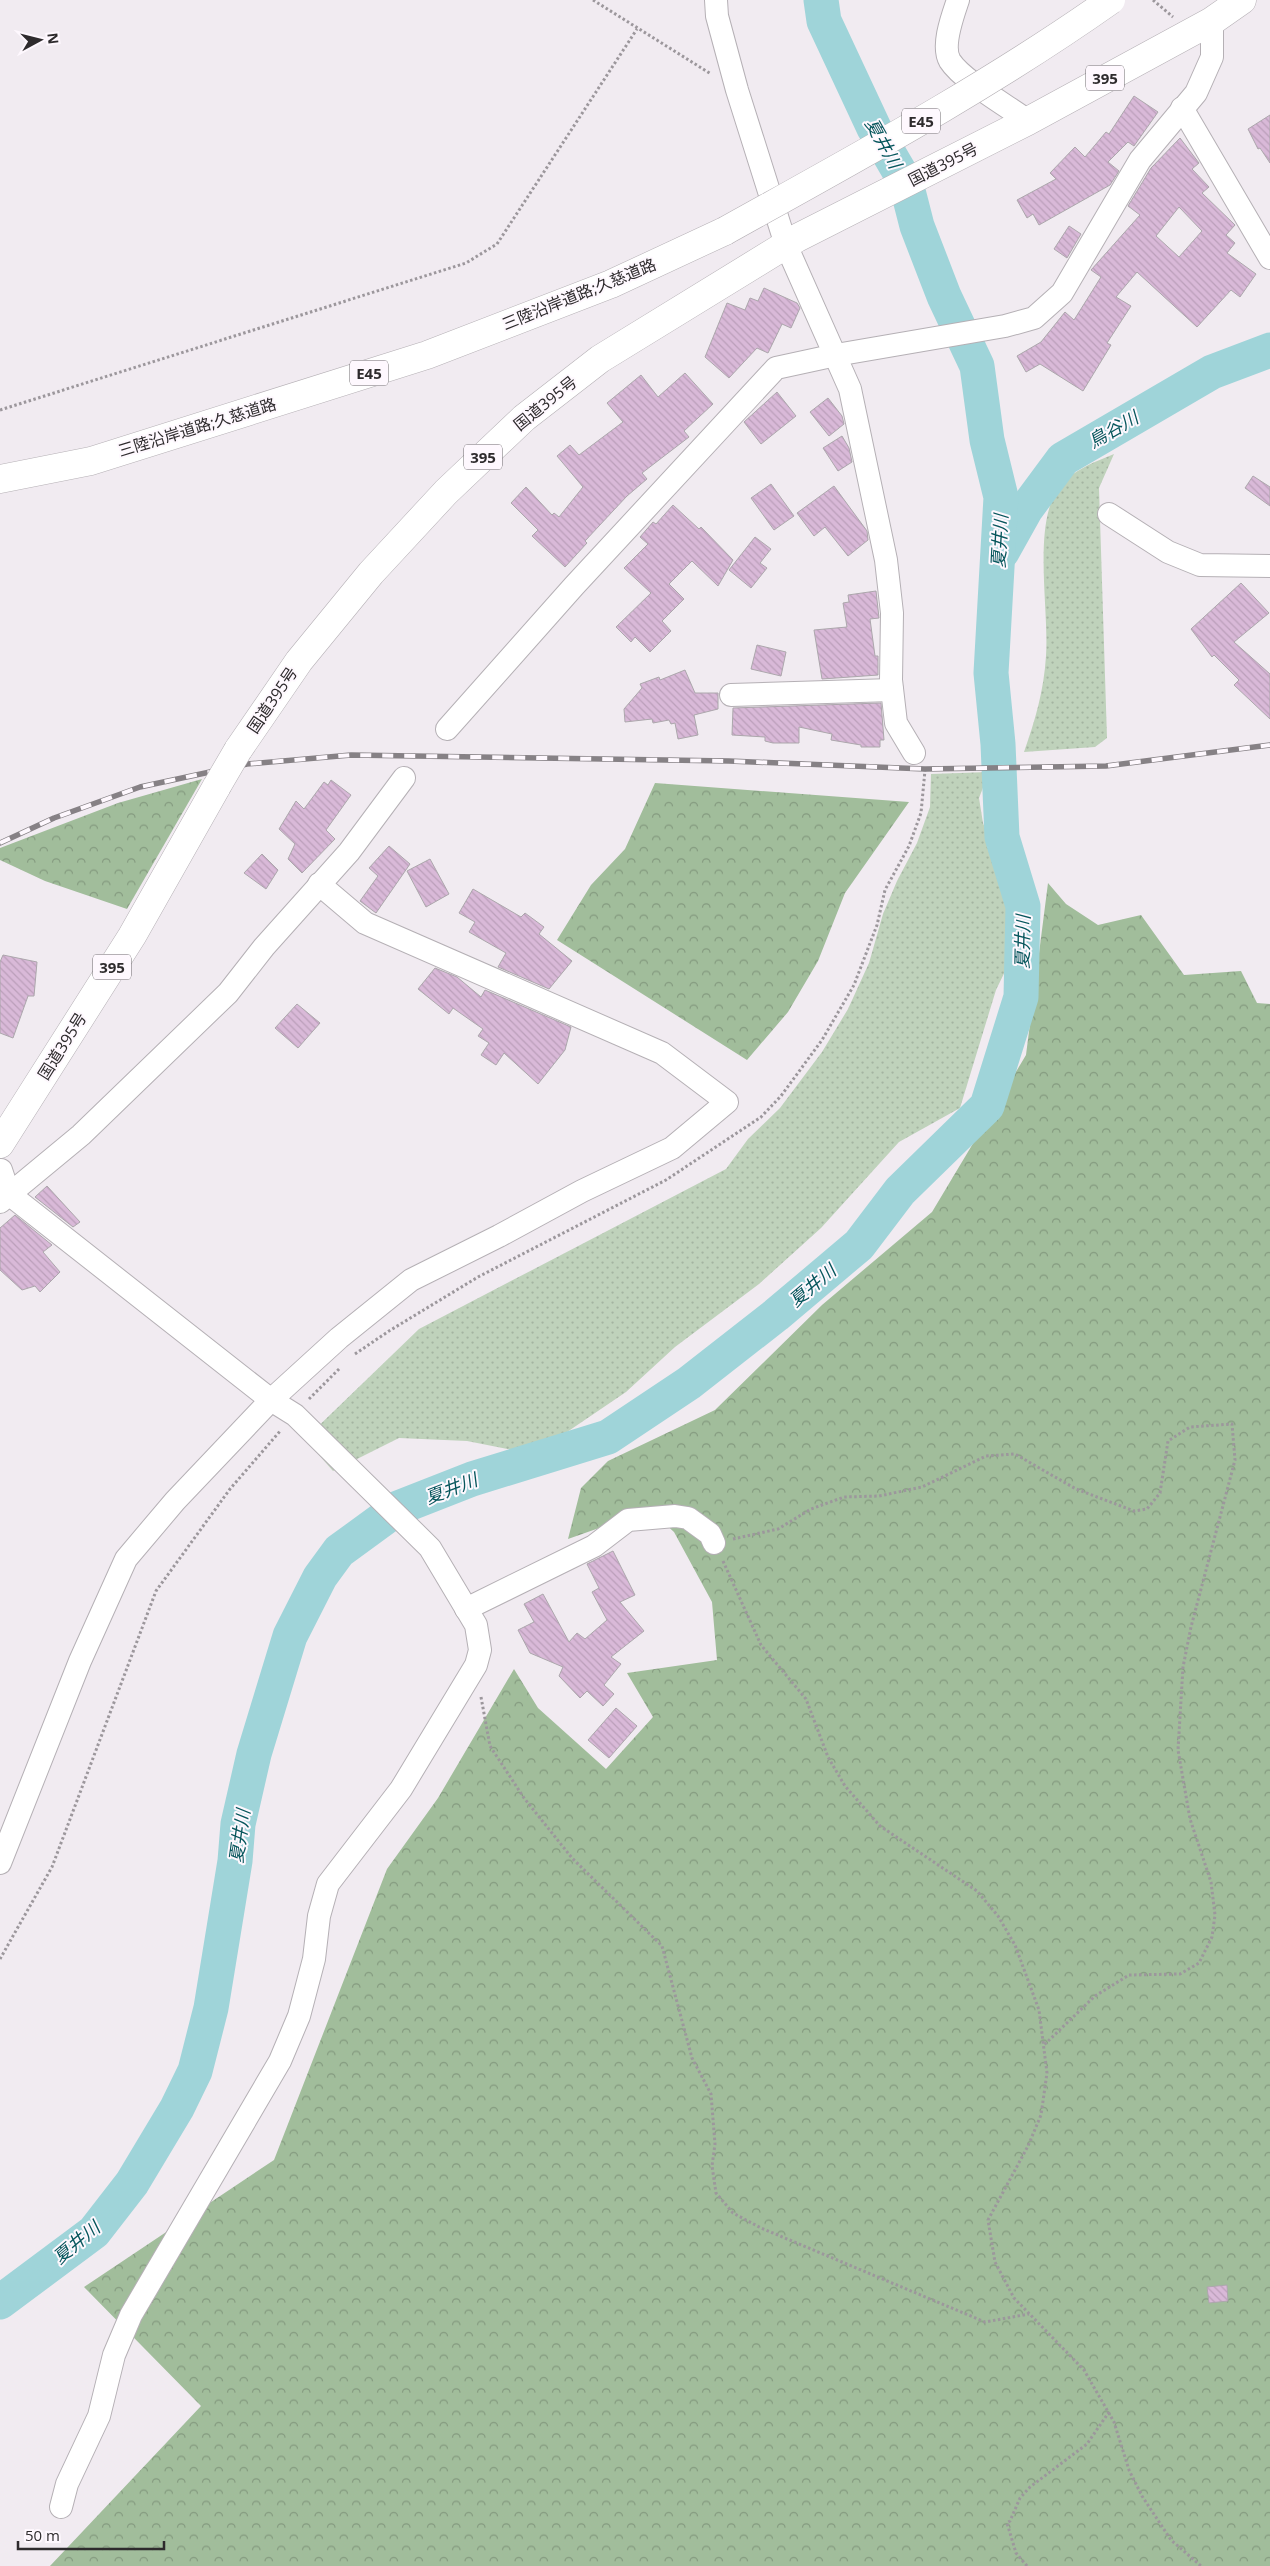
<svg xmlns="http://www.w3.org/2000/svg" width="1270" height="2566" font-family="'Open Sans','Noto Sans JP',sans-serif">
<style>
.grass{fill:url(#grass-dots)}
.forest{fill:url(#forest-crowns)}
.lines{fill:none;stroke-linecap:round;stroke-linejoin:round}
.river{stroke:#9fd4d9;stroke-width:35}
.building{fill:url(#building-back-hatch);stroke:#aca7ac;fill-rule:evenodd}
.minor-casing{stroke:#b5b0b5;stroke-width:24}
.trunk-casing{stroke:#b5b0b5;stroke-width:29}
.motorway-casing{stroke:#b5b0b5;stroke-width:29}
.path{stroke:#9c979c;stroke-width:3;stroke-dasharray:2.5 2.5;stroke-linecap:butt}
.minor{stroke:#fff;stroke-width:22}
.trunk{stroke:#fff;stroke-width:28}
.motorway{stroke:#fff;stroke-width:28}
.rail-casing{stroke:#868185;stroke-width:5.5}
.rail{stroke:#fef8fe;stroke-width:4;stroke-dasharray:11;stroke-linecap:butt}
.trunk-bridge-casing{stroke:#b5b0b5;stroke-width:29;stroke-linecap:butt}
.motorway-bridge-casing{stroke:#b5b0b5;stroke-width:29;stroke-linecap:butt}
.trunk-bridge{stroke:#fff;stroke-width:28}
.motorway-bridge{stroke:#fff;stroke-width:28}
.labels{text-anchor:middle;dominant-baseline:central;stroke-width:4;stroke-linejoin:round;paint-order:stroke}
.shield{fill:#fef8fe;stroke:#6c686c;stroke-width:1}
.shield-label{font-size:15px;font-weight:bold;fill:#2e2b2d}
.street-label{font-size:16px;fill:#2e2b2d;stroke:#fef8fe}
.water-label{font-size:18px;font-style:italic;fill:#06565c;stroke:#fef8fe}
</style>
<defs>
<pattern id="grass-dots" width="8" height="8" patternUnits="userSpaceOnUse" patternTransform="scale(1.25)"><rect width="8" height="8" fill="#bfd2bb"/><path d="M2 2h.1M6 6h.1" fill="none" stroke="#a4b4a1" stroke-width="1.8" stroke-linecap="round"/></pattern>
<pattern id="forest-crowns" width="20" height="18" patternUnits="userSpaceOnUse" patternTransform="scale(1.25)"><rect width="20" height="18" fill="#a1bd9b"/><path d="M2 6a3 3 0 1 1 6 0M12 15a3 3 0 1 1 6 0" fill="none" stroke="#849a7f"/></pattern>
<pattern id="building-back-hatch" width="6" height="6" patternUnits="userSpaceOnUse" patternTransform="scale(1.25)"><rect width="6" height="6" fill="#d9b9d8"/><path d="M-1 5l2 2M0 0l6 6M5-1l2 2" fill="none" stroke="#bb9fba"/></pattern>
</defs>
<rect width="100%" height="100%" fill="#f1ebf1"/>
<g class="grass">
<path d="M1114,454L1099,488L1107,738L1095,747L1024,752C1035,721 1044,690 1046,656C1049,611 1034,532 1055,494C1067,472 1092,463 1114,454Z"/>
<path d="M989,772L979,798L983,823L1011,896L1013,955L996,990L960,1108L899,1142L821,1228L759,1284L675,1347L626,1392L542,1449L518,1451L467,1441L399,1438L333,1471L305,1439L419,1329L726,1169L748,1139L780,1108L822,1052L848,1009L869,963L883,914L897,881L917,843L930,807L931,774Z"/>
</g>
<g class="forest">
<path d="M202,779L127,909L45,881L0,860V848L118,803Z"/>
<path d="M655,783L909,802L845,893L818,961L788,1012L747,1060L557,940L591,885L625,849Z"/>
<path d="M1048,883L1066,904L1098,925L1141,915L1184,975L1241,971L1257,1003L1270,1004V2566H50L201,2406L84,2287L274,2160L387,1869L438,1798L514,1669L538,1708L606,1769L653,1717L627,1673L717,1660L712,1602L674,1532L650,1510L568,1539L581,1488L608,1461L715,1410L822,1305L932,1212L1026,1055Z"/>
</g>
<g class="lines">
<g class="river">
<path d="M1002,552L1026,509L1063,459L1212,372L1270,350"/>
<path d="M0,2302L94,2232L132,2183L177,2108L195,2071L211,2008L235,1861L238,1824L254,1754L290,1636L320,1577L339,1551L398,1508L472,1479L608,1437L689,1383L776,1315L859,1245L900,1191L987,1106L1021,997L1023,906L1002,837L998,744L991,673L1001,497L987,440L977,366L944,296L917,226L906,183L874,128L824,21L821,0"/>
</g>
</g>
<g class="building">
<path d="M1134,96L1158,112L1134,146L1128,142L1108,162L1119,171L1110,185L1039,225L1033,214L1027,218L1017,200L1056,179L1050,173L1075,147L1085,157L1106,132L1109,134Z"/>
<path d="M1270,115V163L1260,148L1258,149L1248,129Z"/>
<path d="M1180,138L1199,163L1192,169L1209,187L1202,193L1235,225L1226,235L1235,243L1227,253L1256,274L1240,297L1231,290L1197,327L1137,272L1116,297L1131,306L1107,343L1111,345L1083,391L1040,364L1026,372L1017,356L1041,342L1065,312L1074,320L1101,277L1091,270L1140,215L1128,206L1151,168ZM1179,207L1202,231L1179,257L1156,236Z"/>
<path d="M1069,226L1081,234L1067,258L1054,249Z"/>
<path d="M764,288L797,303L800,308L791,328L782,324L768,353L757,348L729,378L705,357L727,303L745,310L750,298L758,301Z"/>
<path d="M685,373L713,404L684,431L689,437L642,473L647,479L627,496L585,541L587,543L565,567L532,536L538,530L511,503L526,487L552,515L554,513L559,517L583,487L557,456L570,445L579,455L623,422L607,403L641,375L658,397Z"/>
<path d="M777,392L796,416L761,444L744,422Z"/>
<path d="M828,398L842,416L844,424L829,436L810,412Z"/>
<path d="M842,436L849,448L852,462L838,471L823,448Z"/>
<path d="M1253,476L1270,487V506L1245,488Z"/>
<path d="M771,484L794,516L774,530L751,498Z"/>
<path d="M834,486L867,531L868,540L848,556L825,527L814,536L797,513Z"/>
<path d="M673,505L699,529L701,527L733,560L718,586L692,561L669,584L684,599L662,621L671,631L650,652L635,637L631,642L616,627L651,593L624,568L648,544L640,537L653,522L656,524Z"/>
<path d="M755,537L771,549L760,563L767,568L751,588L729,570Z"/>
<path d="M1241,583L1269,613L1234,642L1270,674V719L1234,685L1239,680L1214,655L1212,657L1191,629Z"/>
<path d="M876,591L879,618L870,619L875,656H878V675L822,679L814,630L847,627L843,603L849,602L848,595Z"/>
<path d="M757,645L786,652L781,676L751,669Z"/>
<path d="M685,670L695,693H718V709L694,715L698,735L678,739L675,723L671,724L669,720L653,723L652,719L625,722L624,709L642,688L640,684L659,677L660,680Z"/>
<path d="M881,703L884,740H880V747H861V745L831,740L832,734L799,727V743H773L765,741V737L732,735L733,708Z"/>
<path d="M331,780L351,795L326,830L335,839L302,873L288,859L295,844L279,829L296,801L304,809L324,782L328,785Z"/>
<path d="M389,846L410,864L376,913L360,901L378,876L369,868Z"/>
<path d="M262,854L278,870L266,889L244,873Z"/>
<path d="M430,859L449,894L426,907L407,871Z"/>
<path d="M473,889L521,917L525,913L544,927L539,934L572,961L549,989L498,967L506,953L469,932L475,922L459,913Z"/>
<path d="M3,955L37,962L34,996H28L13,1038L0,1033V962Z"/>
<path d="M435,968L457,977L481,997L485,990L571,1027L565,1050L538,1084L504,1053L496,1065L481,1055L489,1043L478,1036L483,1029L453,1008L449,1014L418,989Z"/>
<path d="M297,1004L320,1023L298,1048L275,1028Z"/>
<path d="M47,1186L80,1222L73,1227L35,1197Z"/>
<path d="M15,1215L52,1245L43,1252L60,1272L40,1292L35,1286L22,1290L0,1270V1228Z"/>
<path d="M613,1551L635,1595L620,1602L644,1631L611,1657L621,1664L604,1685L614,1694L603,1706L587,1691L580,1698L559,1676L563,1667L530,1653L518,1630L534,1622L524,1604L543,1594L569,1642L577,1633L585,1639L607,1620L592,1592L599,1588L587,1564Z"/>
<path d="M616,1708L637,1726L609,1758L588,1740Z"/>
<path d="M1227,2285L1228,2301L1209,2303L1207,2287Z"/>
</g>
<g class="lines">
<defs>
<g id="minor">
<path d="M716,0L717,16L737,90L786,245L850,389L886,560L892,613L891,680L896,723L914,753"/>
<path d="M958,0C953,15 941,46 950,61C962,80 1009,107 1028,121"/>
<path d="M1182,108L1270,258"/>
<path d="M1109,514L1168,552L1200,565L1270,566"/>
<path d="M731,695L892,690"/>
<path d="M447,729L574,586L776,368L836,355L1005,326L1034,318L1062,293L1140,160L1196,93L1212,57V21"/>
<path d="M1,1170L9,1194L271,1400L295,1415L430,1548L476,1625L480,1650L476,1665L401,1789L328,1884L319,1916L314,1959L299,2016L280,2061L131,2315L114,2355L99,2416L67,2484L61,2507"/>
<path d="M0,1202L81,1135L228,993L264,947L349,852L404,778"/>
<path d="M466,1609L594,1546L628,1520L675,1516L688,1518L710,1534L714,1543"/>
<path d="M0,1863L80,1661L126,1559L175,1501L271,1400L339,1338L411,1280L499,1236L582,1191L672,1148L727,1102L662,1053L365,923L319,884"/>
</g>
<g id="trunk">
<path d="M238,750L299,661L371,573L446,492L524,418L600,359L797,238L1028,121L1212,21L1242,0"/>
<path d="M0,1144L132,936L217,786"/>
</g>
<path id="motorway" d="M0,479L91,461L427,355L611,284L725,231"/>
</defs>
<use href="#minor" class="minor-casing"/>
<use href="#trunk" class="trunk-casing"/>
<use href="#motorway" class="motorway-casing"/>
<g class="path">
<path d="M593,0L711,74"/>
<path d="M1153,0L1173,17"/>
<path d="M0,410L466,263L497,244L637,29"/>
<path d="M355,1354L389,1331L478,1277L666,1180L761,1117L781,1096L822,1040L854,985L877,925L885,890L909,846L921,813L925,770"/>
<path d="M309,1399L340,1368"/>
<path d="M733,1539L778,1529L811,1509L844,1497L879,1496L922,1487L986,1456L1015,1454L1076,1489L1134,1511L1147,1509L1160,1493L1168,1441L1190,1427L1232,1424L1235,1460L1191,1627L1183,1667L1178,1750L1190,1819L1211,1882L1215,1915L1212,1937L1199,1963L1180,1974L1129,1975L1095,1996L1044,2045"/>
<path d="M723,1561L761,1645L806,1699L828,1757L845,1786L880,1826L977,1891L998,1916L1015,1945L1039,2010L1047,2073L1041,2115L1028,2146L988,2220L995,2262L1014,2298L1084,2370L1114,2422L1129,2470L1142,2496L1171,2540L1201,2566"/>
<path d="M481,1697L490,1746L524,1798L572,1858L662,1946L692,2058L711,2094L715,2144L712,2166L716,2193L733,2213L761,2228L985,2322L1029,2314"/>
<path d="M0,1959L52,1867L156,1591L230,1489L281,1430"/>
<path d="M1027,2566L1016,2553L1007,2523L1010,2521L1020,2498L1030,2487L1087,2444L1109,2412"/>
</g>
<use href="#minor" class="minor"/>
<use href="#trunk" class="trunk"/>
<use href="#motorway" class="motorway"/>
<defs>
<path id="rail" d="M0,843L54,818L140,787L247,764L351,755L729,761L925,769L1106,766L1270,745"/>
</defs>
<use href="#rail" class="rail-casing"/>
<use href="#rail" class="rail"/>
<defs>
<path id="trunk-bridge" d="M217,786L238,750"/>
<path id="motorway-bridge" d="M725,231C856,158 988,87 1111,0"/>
</defs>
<use href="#trunk-bridge" class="trunk-bridge-casing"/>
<use href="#motorway-bridge" class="motorway-bridge-casing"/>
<use href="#trunk-bridge" class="trunk-bridge"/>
<use href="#motorway-bridge" class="motorway-bridge"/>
</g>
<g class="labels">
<g class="shield">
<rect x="1086" y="65.5" width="38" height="25" rx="4"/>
<rect x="902" y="108.5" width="38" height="25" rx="4"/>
<rect x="350" y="360.5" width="38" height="25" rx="4"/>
<rect x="464" y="444.5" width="38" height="25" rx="4"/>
<rect x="93" y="954.5" width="38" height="25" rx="4"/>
</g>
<g class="shield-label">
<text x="1105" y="78">395</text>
<text x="921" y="121">E45</text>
<text x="369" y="373">E45</text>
<text x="483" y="457">395</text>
<text x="112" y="967">395</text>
</g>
<g class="street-label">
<text transform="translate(943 164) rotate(-27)">国道395号</text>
<text transform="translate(579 294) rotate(-22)">三陸沿岸道路;久慈道路</text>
<text transform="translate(545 403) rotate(-39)">国道395号</text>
<text transform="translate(197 427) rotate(-17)">三陸沿岸道路;久慈道路</text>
<text transform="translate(272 700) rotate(-56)">国道395号</text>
<text transform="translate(62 1046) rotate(-58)">国道395号</text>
</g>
<g class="water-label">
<text transform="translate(884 143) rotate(61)">夏井川</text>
<text transform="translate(1113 429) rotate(-30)">鳥谷川</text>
<text transform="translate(999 541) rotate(-87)">夏井川</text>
<text transform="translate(1022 942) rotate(-89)">夏井川</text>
<text transform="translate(812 1285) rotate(-40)">夏井川</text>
<text transform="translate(451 1488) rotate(-21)">夏井川</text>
<text transform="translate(239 1836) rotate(-82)">夏井川</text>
<text transform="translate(76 2242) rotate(-40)">夏井川</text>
</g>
</g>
<g transform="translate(40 40) rotate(83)" stroke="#fef8fe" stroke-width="4" paint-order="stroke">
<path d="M0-4L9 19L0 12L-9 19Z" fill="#2e2b2d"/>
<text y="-8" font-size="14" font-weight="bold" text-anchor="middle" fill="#2e2b2d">N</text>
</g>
<path d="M18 2541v8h146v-8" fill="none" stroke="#2e2b2d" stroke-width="2.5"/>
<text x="25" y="2541" font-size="15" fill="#2e2b2d" stroke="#fef8fe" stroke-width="4" paint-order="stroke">50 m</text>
</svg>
